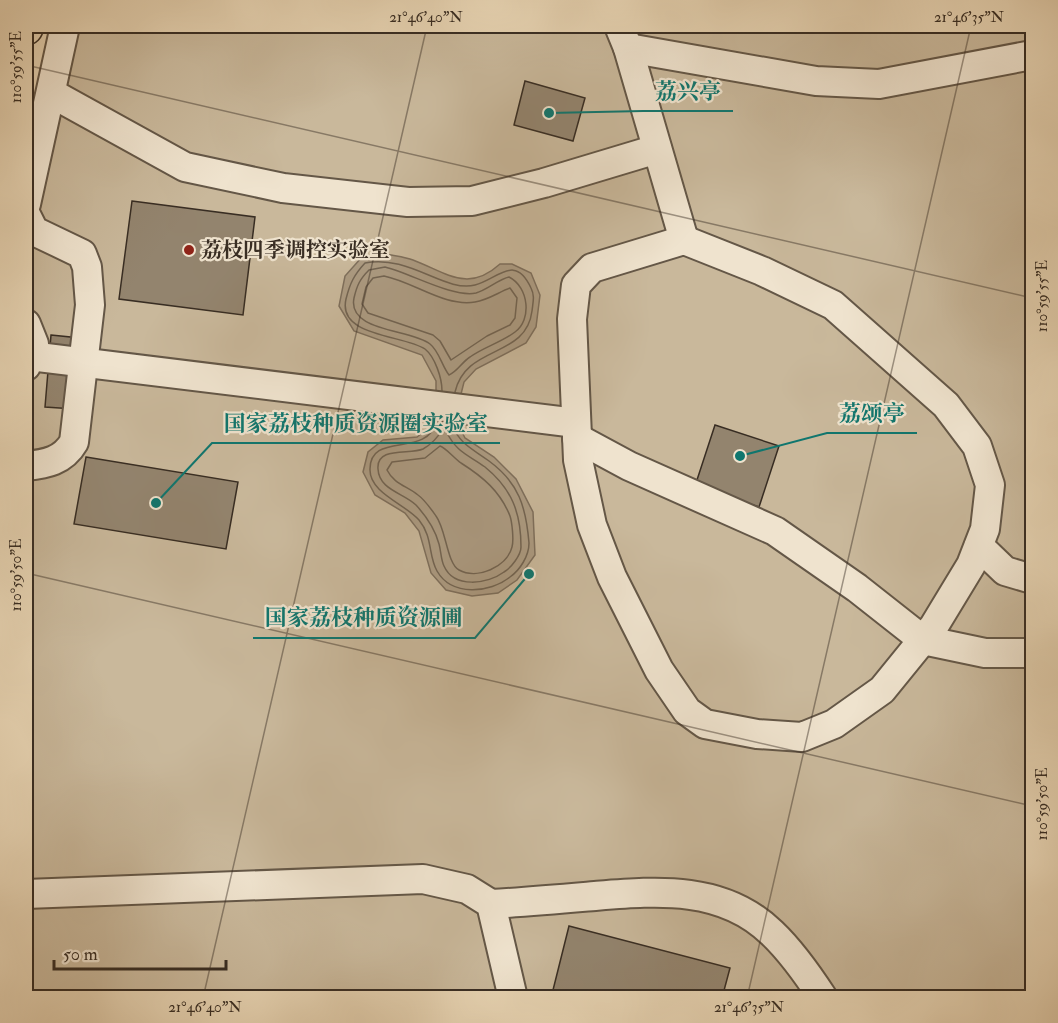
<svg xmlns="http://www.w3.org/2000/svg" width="1058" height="1023" font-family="'IM FELL Double Pica','Noto Serif SC',serif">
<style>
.green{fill:#c9b89b;stroke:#80725f;stroke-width:1.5}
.water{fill:#ac9b82;stroke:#7e6f5c;stroke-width:1.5}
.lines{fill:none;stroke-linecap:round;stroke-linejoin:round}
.shore{stroke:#726452;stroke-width:1.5}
.building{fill:#93846e;stroke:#382d23;stroke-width:1.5}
.minor-casing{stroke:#645747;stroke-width:32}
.major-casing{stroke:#382d23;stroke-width:36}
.minor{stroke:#efe3ce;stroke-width:28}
.major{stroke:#e7d4b3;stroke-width:33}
.ticks{fill:none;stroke:#382d23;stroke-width:1.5;stroke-opacity:0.45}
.poi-dot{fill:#8f2418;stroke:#efe3ce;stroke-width:2}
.labels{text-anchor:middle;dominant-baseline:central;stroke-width:4.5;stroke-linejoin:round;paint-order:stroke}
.poi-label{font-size:21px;font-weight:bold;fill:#382d23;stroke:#efe3ce;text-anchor:start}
.leader{fill:none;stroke:#0f766e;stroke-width:2}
.callout-dot{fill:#0f766e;stroke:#efe3ce;stroke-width:2}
.callout-label{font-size:22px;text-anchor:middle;font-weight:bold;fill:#0f766e;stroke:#efe3ce;stroke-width:4.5;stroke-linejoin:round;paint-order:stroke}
.neatline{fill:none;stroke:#382d23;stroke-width:2}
.ticks-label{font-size:15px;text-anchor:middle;fill:#382d23}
</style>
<rect width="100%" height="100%" fill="#e7d4b3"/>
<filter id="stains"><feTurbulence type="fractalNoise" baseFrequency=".00333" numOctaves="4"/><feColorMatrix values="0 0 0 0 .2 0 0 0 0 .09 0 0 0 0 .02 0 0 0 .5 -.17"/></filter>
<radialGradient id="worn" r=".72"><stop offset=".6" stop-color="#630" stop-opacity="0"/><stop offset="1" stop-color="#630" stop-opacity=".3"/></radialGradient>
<path class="green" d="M52,26H1032V997L26,998V151Z"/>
<path class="water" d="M386,254C395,256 405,257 413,260C447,273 468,293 500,264H512L531,273L540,295L536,327L526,343L476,369L464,382L455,418L465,438L494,457L516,479L533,512L535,555L517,580L498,593L472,596L446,590L431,573L419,531L405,513L375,495L363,472L368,452L383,440L417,437L429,427L436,395V381L422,355L354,331L339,306L345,276L362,257Z"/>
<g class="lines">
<g class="shore">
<path d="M385,267C410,273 453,298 476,293C487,290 499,279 509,277C529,287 532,320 515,332C502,342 484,347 470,357C462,362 457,372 449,375C442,366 439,351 430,344C411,329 347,332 354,298C357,285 360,279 369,270Z"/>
<path d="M384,276C414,282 444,307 475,302C488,300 499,292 510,288L517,298L515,318L510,325L487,336L451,360L440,341L433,335L368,313L362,304L366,287L373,278Z"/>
<path d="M442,391C442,378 435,357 425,349C405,335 337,337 346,299C350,283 354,275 365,263C409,254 445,293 475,285C498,279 515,253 531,288C535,296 533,302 532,311C526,359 466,344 455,392"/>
<path d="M436,422C427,459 369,430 370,470C370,493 405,504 419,520C433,537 428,555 437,571C452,597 490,593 510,577C520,570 529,556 529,543C526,507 519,483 489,461C470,447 462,446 451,424"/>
<path d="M442,430L446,431C457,453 467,454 485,467C512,489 521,513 521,547C521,555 511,568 504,572C488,584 454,589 444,566C441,560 441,551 439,544C435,529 427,517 416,505C404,493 379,490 378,469C376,446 410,455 423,449C430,445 438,437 442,430Z"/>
<path d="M440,446C446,448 454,458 461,463C483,477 500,491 510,516C512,522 514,540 512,547C507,567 477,580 459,570C447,564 446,529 436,516C431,509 425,500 418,495C407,486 394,484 387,470L392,462L425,458Z"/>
</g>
</g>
<g class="building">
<path d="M525,81L585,98L573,141L514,125Z"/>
<path d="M132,201L255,217L243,315L119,299Z"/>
<path d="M51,335L80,338L74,409L45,407Z"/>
<path d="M715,425L779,446L759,507L695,486Z"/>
<path d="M86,457L238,482L226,549L74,524Z"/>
<path d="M569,926L730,968L722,998H551Z"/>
</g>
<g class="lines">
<defs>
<g id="minor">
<path d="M619,26L628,48L684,240"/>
<path d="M628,48L816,81L879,84L1032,55"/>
<path d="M51,93L185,167L283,188L408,202L472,201L544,183L657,149"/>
<path d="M26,204L65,26"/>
<path d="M26,215L34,231L82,254L87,267L90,305L74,442C63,461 46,464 26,466"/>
<path d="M684,240L762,271L833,305L946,405L977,446L990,485L985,529L971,565L934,626L882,690L834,724L802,737L757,734L705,724L687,711L659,670L612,577L592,525L578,460L572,319L576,285L592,268Z"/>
<path d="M26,324L34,344L26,366"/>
<path d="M30,356L576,423"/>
<path d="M577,438L629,466L775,531L857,588L923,640L985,653H1032"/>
<path d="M979,546L1005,571L1032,579"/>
<path d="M26,894L423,879L467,889L491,904L513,998"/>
<path d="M491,904C526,902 560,899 595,896C657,891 723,885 772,933C792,952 808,975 823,998"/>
</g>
<path id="major" d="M26,28V26"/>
</defs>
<use href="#minor" class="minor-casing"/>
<use href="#major" class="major-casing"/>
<use href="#minor" class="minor"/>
<use href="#major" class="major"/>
</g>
<path class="ticks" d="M26,65L1032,298M26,573L1032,806M203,998L427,26M747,998L971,26"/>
<circle class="poi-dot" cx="189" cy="250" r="6"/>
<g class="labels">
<g class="poi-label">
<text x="201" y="250">荔枝四季调控实验室</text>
</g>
</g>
<path class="leader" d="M549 113L643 111H733M740 456L827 433H917M156 503L212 443H500M529 574L475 638H253"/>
<g class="callout-dot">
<circle cx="549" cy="113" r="6"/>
<circle cx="740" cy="456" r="6"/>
<circle cx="156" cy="503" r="6"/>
<circle cx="529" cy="574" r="6"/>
</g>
<g class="callout-label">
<text x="688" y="99">荔兴亭</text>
<text x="872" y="421">荔颂亭</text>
<text x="356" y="431">国家荔枝种质资源圈实验室</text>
<text x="364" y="625">国家荔枝种质资源圃</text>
</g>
<rect width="1058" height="1023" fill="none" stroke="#e7d4b3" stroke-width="66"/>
<path d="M54 960v9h172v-9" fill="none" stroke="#382d23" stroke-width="3"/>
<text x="63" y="960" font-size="18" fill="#382d23" stroke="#efe3ce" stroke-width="4.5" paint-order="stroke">50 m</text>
<rect x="33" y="33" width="992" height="957" class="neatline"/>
<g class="ticks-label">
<text x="426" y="22">21°46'40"N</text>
<text x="969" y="22">21°46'35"N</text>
<text transform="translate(16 67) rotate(-90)" y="5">110°59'55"E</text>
<text transform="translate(1042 296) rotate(-90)" y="5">110°59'55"E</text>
<text transform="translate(16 575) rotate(-90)" y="5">110°59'50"E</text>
<text transform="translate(1042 804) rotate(-90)" y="5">110°59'50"E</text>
<text x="205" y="1012">21°46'40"N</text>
<text x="749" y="1012">21°46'35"N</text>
</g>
<rect width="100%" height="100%" filter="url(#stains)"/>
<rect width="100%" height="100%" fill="url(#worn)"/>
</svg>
